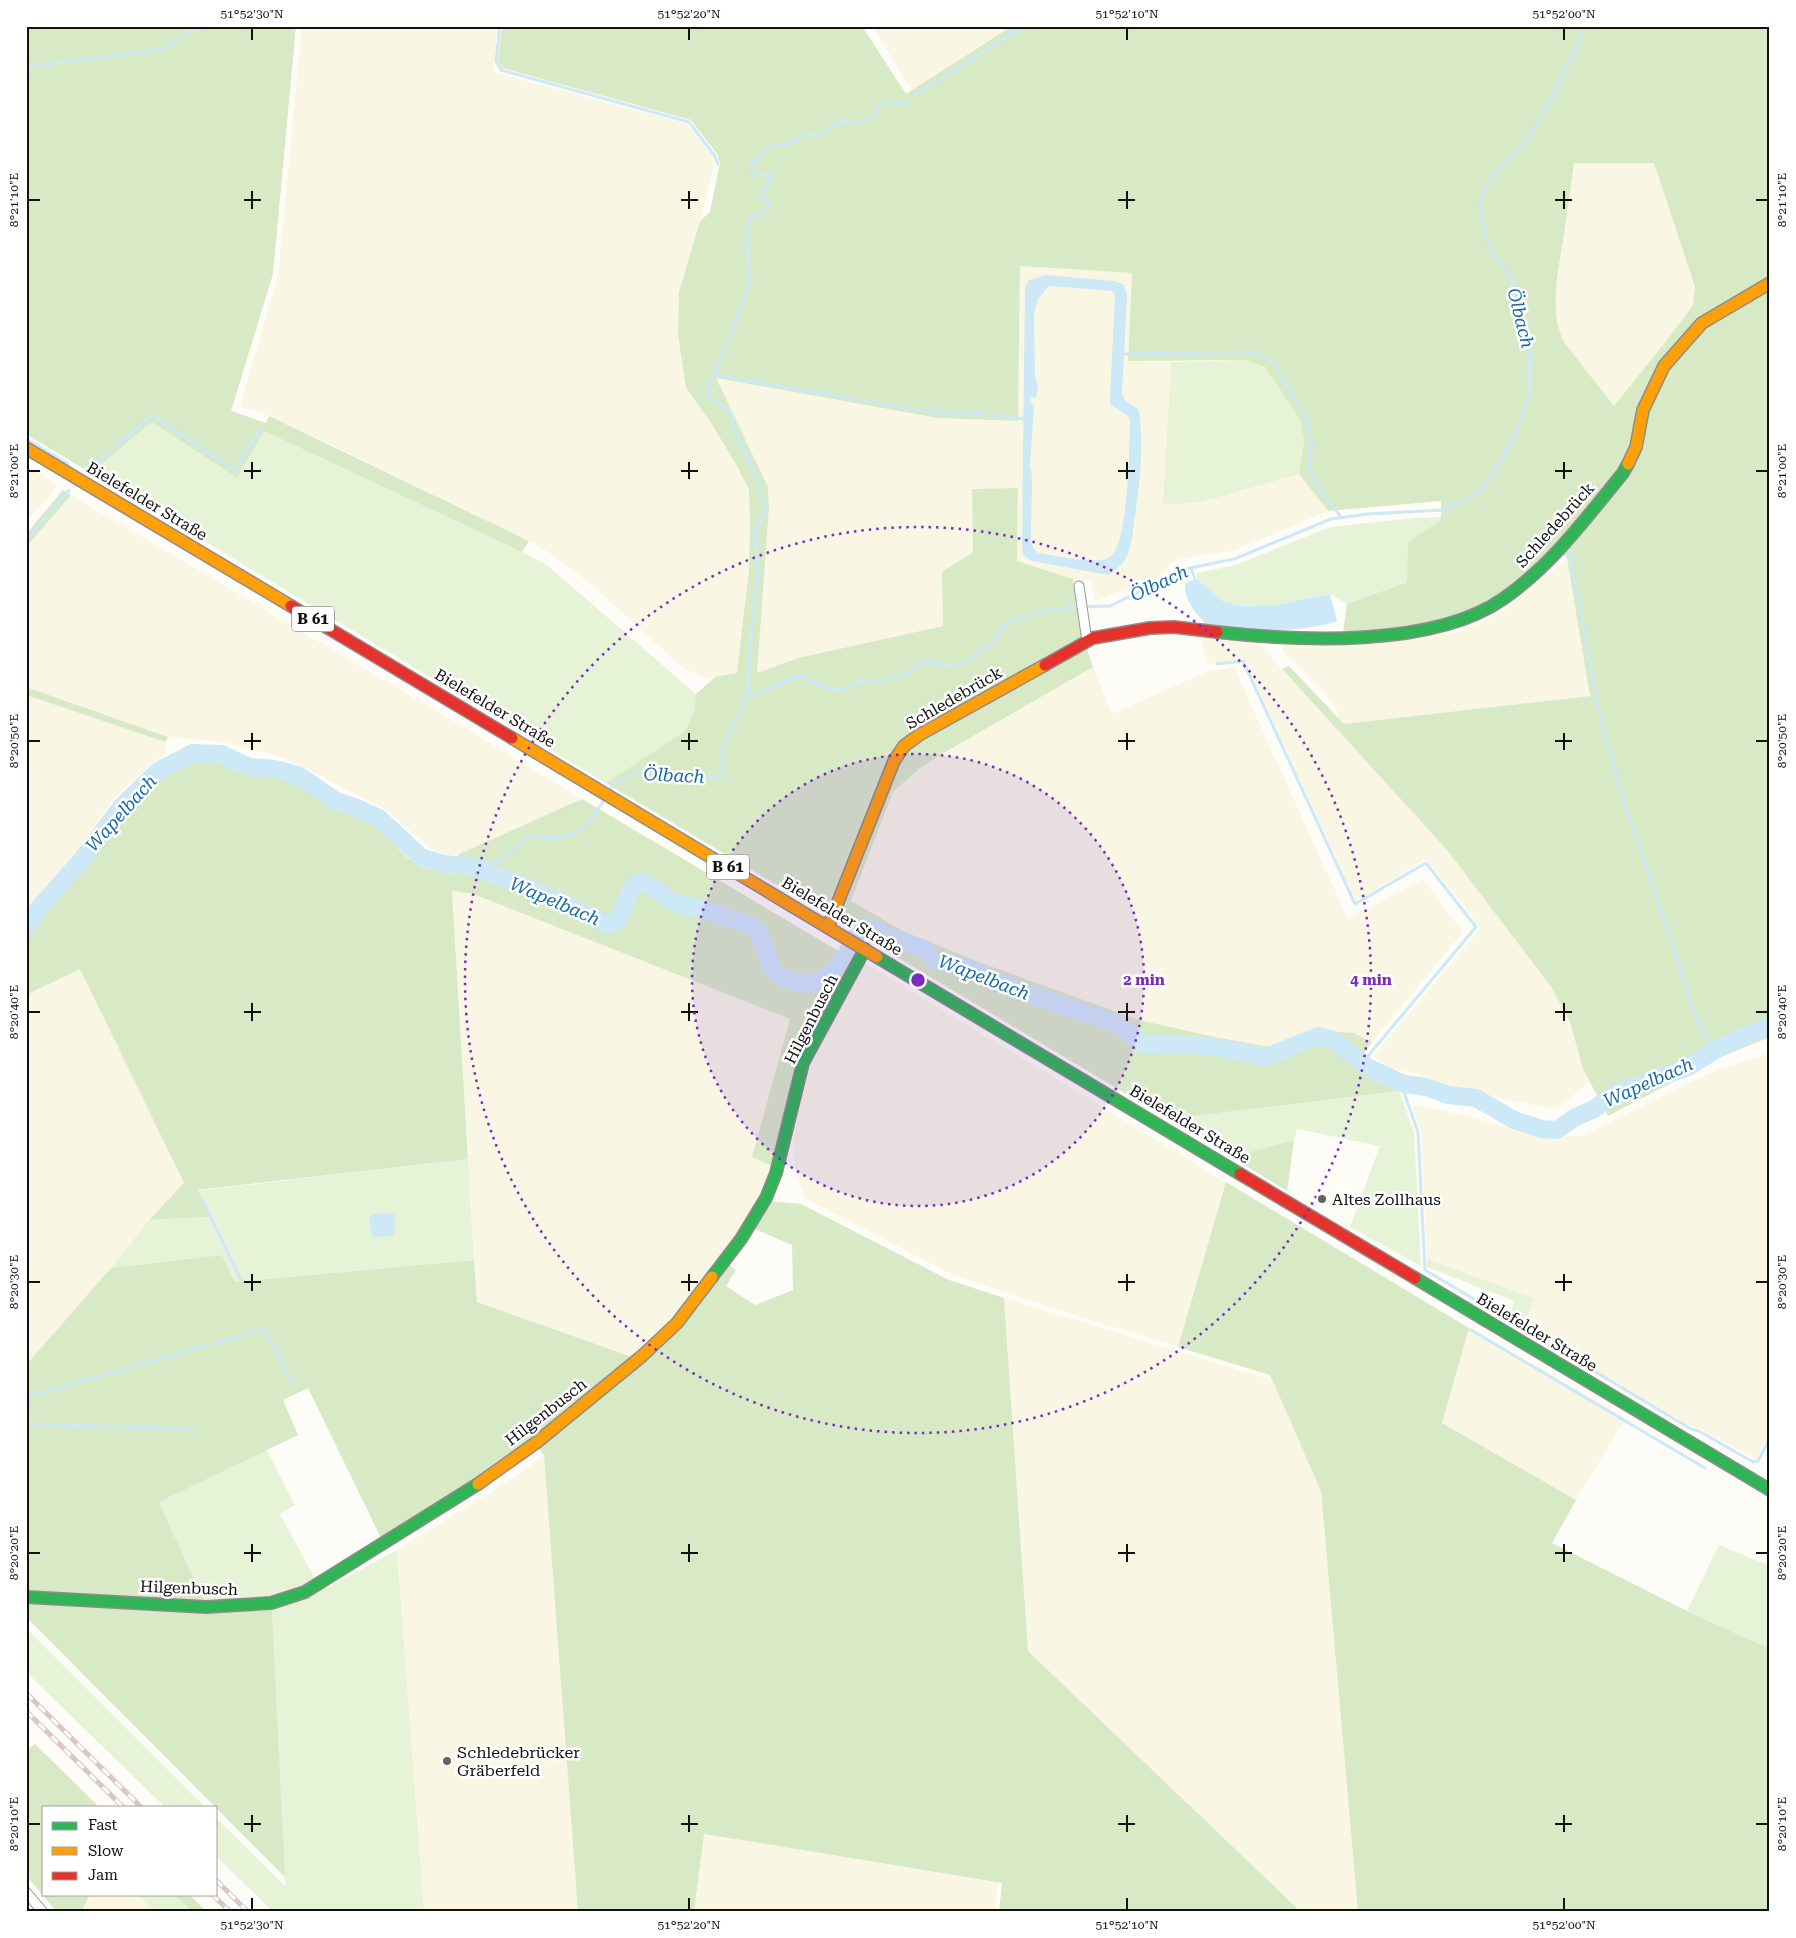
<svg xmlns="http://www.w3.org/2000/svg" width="1796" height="1938" font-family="'Roboto Serif',serif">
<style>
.farmland{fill:#f9f7e4}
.green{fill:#e7f3d7}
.forest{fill:#d8eac5;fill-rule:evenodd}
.water{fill:#cde8f7;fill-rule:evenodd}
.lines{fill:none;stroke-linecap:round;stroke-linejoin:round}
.stream{stroke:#cde8f7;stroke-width:3}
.river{stroke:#cde8f7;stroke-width:18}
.street-casing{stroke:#979795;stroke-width:11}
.fast-casing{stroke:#8e8d8b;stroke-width:14}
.slow-casing{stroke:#8e8d8b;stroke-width:14}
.jam-casing{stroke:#8e8d8b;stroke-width:14}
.street{stroke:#fffffe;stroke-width:9}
.fast{stroke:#30b455;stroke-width:11}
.slow{stroke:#ff9f0a;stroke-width:11}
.jam{stroke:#e5322d;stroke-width:11}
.rail-casing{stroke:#d9c6c7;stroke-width:5}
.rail{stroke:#fff;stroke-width:3;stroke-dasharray:9;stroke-linecap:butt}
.ticks{fill:none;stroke:#111;stroke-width:2}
.ring{fill:none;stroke:#7b2cbf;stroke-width:2.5;stroke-dasharray:2.5 5}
.poi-dot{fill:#646362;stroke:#fff;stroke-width:2}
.labels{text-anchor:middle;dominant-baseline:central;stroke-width:5;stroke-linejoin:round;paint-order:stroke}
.shield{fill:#fff;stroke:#585858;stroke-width:1}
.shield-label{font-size:15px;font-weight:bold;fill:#111}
.street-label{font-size:16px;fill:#111;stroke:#fff}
.poi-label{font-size:16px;fill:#111;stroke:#fff;text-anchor:start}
.water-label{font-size:18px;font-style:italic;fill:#1768a6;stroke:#fff}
.centre{fill:#7b2cbf;stroke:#fff;stroke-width:2.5}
.ring-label{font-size:15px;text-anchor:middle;font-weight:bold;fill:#7b2cbf;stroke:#fff;stroke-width:5;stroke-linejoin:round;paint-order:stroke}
.neatline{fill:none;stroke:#111;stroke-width:2}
.ticks-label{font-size:12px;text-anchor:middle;fill:#111}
</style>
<rect width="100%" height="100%" fill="#fdfcf7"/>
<g class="farmland">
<path d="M302,26H498L493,72L687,124L712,156L714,165L700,221L679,292L678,335L686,389L713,426L738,468L749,490L750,522L749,569L737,674L706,678L683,668L587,581L553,555L529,541L307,433L269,416L240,406L278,276Z"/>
<path d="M872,26H1012L912,91Z"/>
<path d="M1574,163H1654L1695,287L1693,305L1670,336L1614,406L1564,342L1559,331L1555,304L1558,276Z"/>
<path d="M1020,266L1132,273L1128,361L1171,362L1163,505L1201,502L1299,474L1328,511L1233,551L1192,556L1171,562L1163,577L1148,585L1143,580L1107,597L1095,601L1090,580L1073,579L1017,561L1018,488L972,489L973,552L942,572L943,626L798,658L757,673L769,508L768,487L716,378L937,418L1018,421Z"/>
<path d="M26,466L58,485L26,523Z"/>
<path d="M71,495L455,722L582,799L459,854L447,855L429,848L387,810L301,766L277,756L224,742L168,737L26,687V547Z"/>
<path d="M1567,558L1590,696L1344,724L1338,718V712L1331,700L1282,651L1281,642L1361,644L1428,637L1456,632L1480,623L1507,609Z"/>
<path d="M1200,635L1257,642L1447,850L1552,988L1570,1022L1583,1069L1589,1082L1556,1110L1442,1085L1420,1074L1391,1069L1373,1056L1481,928L1426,859L1356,901L1244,659L1207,664Z"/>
<path d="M1093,667L1112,714L1208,671L1234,667L1348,919L1423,879L1463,932L1372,1042L1354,1033L1318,1031L1270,1047L1215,1037L1139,1020L979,962L905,932L851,901L893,793L919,769L940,755Z"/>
<path d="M26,695L165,742L166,754L152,763L113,799L76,851L26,909Z"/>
<path d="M452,891L473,894L790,1019L753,1156L772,1166L761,1196L738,1236L675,1320L635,1358L477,1302Z"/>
<path d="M865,963L1226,1182L1178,1347L1008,1294L951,1274L806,1199L795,1170L793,1157L794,1136L808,1065Z"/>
<path d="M80,969L184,1183L149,1220L111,1268L26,1365V995Z"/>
<path d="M1770,1053V1431L1756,1459L1700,1429L1690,1426L1524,1328L1534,1298L1427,1259L1421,1132L1412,1106L1427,1107L1478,1119L1541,1137L1582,1136L1678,1088L1720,1069Z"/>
<path d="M1004,1298L1272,1380L1321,1491L1358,1912H1301L1028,1651Z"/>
<path d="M1469,1328L1626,1418L1576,1500L1442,1423Z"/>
<path d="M544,1455L578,1912H424L397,1550L515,1477Z"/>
<path d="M703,1834L998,1883L994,1912H694Z"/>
<path d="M90,1894H138L155,1912H81Z"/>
</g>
<g class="green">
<path d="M1246,360L1265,367L1300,420L1304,441L1299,474L1201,502L1163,505L1171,362Z"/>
<path d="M152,422L237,478L264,431L522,552L547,565L696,694L694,712L685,731L606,783L91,473Z"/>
<path d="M1441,517V520L1409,542L1407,582L1347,604L1330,594L1276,605L1243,606L1224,602L1197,579V573L1236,565L1330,527L1415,518Z"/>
<path d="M1399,1091L1414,1132L1421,1266L1350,1227L1380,1146L1297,1129L1294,1140L1232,1157L1168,1119Z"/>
<path d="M468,1159L474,1260L235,1282L222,1255L111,1268L149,1220L209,1217L197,1191Z"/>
<path d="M1427,1259L1534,1298L1524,1328L1510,1319L1514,1301L1427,1267Z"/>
<path d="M266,1449L295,1505L280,1514L316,1581L304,1588L271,1599L205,1603L159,1502Z"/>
<path d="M1719,1545L1770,1566V1649L1687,1611Z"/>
<path d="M397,1550L424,1912H273L216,1856V1818L285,1886L272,1608L308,1598Z"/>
<path d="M26,1628L205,1807H165L26,1672Z"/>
<path d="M138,1894H174L192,1912H155Z"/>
</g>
<g class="forest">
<path d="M26,26H296L273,274L231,411L266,423L269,416L529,541L522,552L264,431L237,478L152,422L91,473L26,434Z"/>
<path d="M502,26H862L906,94L1012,26H1770V1037L1721,1057L1608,1116L1583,1069L1570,1022L1552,988L1447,850L1282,669L1289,666L1344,724L1590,696L1567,558L1553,547C1537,565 1519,583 1499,596C1459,624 1391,633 1343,633L1347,604L1407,582L1408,542L1441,520V501L1328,511L1299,474L1304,441L1300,420L1265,367L1246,360L1128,361L1132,273L1020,266L1018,421L938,418L716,378L768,487L769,508L757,673L798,658L943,626L942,572L973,552L972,489L1018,488L1017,561L1073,579L1081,632L1093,667L940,755L919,769L893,792L851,901L905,932L979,962L1139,1020L1215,1037L1270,1047L1318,1031L1354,1033L1372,1042L1355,1065L1399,1091L1168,1119L606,783L685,731L694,712L696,694L715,677L737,673L749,569L750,522L749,490L738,468L713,426L686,388L678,335L679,292L700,221L710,212L720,163L717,154L691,120L502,68L498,61ZM1574,163H1654L1695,287L1693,305L1670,336L1614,406L1564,342C1548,310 1559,269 1564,235C1567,211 1571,187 1574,163Z"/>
<path d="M63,490L71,495L26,547V534Z"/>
<path d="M26,687L168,737L165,742L26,695Z"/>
<path d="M192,760H221L247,772L274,773L295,781L334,809L350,813L375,826L409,859L424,868L453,874L459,854L582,799L852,959L800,1061L772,1166L752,1157L790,1019L473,894L452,891L468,1159L198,1190L209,1217L149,1220L184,1183L80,969L26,995V941L44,913L90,862L127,812L162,778Z"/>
<path d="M1294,1140L1287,1191L1232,1157Z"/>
<path d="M1226,1182L1469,1328L1442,1423L1576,1500L1552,1543L1687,1611L1770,1649V1912H1358L1321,1491L1270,1375L1178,1347Z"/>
<path d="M769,1201L801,1204L949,1280L1004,1298L1028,1651L1301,1912H999L1002,1883L704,1834L694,1912H578L544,1455L539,1449L646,1360L681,1325L727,1263L736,1270L726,1286L755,1305L793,1290L792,1245L753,1228Z"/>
<path d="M222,1255L235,1282L474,1260L477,1302L635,1358L529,1441L446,1500L381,1538L308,1388L283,1400L298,1435L159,1502L205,1603L26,1593V1365L111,1268Z"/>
<path d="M26,1601L85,1603L205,1612L272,1608L285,1877L26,1617Z"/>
<path d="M35,1744L99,1807H44V1894H90L81,1912H57L26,1875V1751Z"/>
<path d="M174,1894H189L207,1912H192Z"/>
</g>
<g class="water">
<path d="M1045,275L1115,281L1124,285L1127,296L1122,393L1125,400L1139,410C1144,447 1140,485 1134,522C1133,533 1131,550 1125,559C1121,566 1115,571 1108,575L1032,561L1023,555L1022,543L1025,289L1028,281ZM1049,286L1112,291L1115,295L1110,397L1111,405L1128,416L1130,422C1129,446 1129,544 1110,557C1097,566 1054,555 1038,553L1034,549L1031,542L1032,477L1030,465L1034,406L1030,402L1031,398L1036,397L1038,388L1035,375L1034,314L1038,299Z"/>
<path d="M1197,579L1224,602L1243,606L1276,605L1330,594L1337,621C1299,634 1245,631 1206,625C1197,613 1181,598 1186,582Z"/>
<path d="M389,1213L394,1214L395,1231L392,1236L372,1237L369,1218L373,1214Z"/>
</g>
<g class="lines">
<g class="stream">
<path d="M500,26L496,61L501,70L689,122L714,155L718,164"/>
<path d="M26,65L47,64L163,49L200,26"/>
<path d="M915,95L1020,29V26"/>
<path d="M1120,354L1254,352L1273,362L1307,419L1312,441L1309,465L1315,483L1341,517"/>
<path d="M714,375L924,411L985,414"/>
<path d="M994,415L1023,419L1026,417"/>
<path d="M26,439L68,464"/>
<path d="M88,469L153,415L235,471L261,428"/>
<path d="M26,540L69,490"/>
<path d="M1569,550L1599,712L1625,805L1681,969L1692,1007L1713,1051"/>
<path d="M1191,568L1195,579"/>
<path d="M1217,664L1243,661L1355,904L1426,863L1476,927L1362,1063"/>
<path d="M747,696L751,634L758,573L755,530L765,512L759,483L732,423V414L708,396L710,380L714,375L750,285L746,229L750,220L769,207L768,202L760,199C762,190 770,184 772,175L753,174L751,166L754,161L760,159L766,149L774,145L793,143L802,135L821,134L841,121L854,123L867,121L876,113L879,105L904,103L907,101"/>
<path d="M609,792L614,784L642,770L705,779L722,776L723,746L747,697L801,675C818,685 841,699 858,681H884L908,673L920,663L929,661L943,666L960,664L989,645L1006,624L1037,612L1073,607L1110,606L1185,569L1234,559L1331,519L1368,514L1443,510L1477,493L1495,470L1515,436L1529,392L1530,341L1512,281L1490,249L1483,226L1480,202L1491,178L1524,145L1551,100L1586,26"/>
<path d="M471,866L501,861L527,836C574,841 580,837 606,797"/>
<path d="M1397,1081L1402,1087L1418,1132L1425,1270L1691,1429L1699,1431L1753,1462L1758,1461L1770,1438"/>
<path d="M203,1201L241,1280"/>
<path d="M1471,1330L1705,1468"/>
<path d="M26,1397L265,1329L294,1386"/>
<path d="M26,1424L195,1429"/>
</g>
<path class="river" d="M26,928L39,908L83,858L122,806L158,771L193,753L221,754L249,767L274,769L298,775L336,801L352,806L379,818L421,857L443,864L471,866L532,889L604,923L612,924L619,919L631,889L639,882H645L675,903L701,909L753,926L760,934L771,967L780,977L801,983L809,984L824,978L841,964L858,932L865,927L874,928L887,936L925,949L934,960L973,970L1014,989L1117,1024L1144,1044L1209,1046L1266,1057L1318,1036L1333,1040L1369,1068L1397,1081L1404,1084L1426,1087L1448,1095L1476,1098L1514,1120L1542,1129L1557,1130L1574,1118L1594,1109L1616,1093L1688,1067L1720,1047L1770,1025"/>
<defs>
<g id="street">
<path d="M1079,586L1087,641"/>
<path d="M26,1892L43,1912"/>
</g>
<g id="fast">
<path d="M1217,632C1298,641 1433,648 1503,599C1551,566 1586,518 1623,473L1628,464"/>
<path d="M877,957L1240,1174"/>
<path d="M712,1277L741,1239L766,1198L776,1173L803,1063L865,949"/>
<path d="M1415,1278L1770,1490"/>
<path d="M26,1597L206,1607L271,1603L305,1592L478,1484"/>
</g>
<g id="slow">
<path d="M26,448L291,606"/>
<path d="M1628,464L1636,447L1643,410L1664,366L1702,323L1770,283"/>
<path d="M512,738L877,957"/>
<path d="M828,927L894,761L904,746L919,735L1045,665"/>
<path d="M478,1484L537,1442L642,1356L677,1323L712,1277"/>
</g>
<g id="jam">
<path d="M291,606L512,738"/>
<path d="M1045,665L1093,638L1150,628L1174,627L1217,632"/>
<path d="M1240,1174L1415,1278"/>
</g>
</defs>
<use href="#street" class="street-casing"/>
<use href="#fast" class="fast-casing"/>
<use href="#slow" class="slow-casing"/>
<use href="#jam" class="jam-casing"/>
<use href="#street" class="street"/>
<use href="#fast" class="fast"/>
<use href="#slow" class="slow"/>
<use href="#jam" class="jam"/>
<defs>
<g id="rail">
<path d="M26,1693L141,1807"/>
<path d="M26,1711L123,1807"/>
<path d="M216,1880L248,1912"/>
<path d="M212,1894L230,1912"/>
</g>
</defs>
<use href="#rail" class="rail-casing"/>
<use href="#rail" class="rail"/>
</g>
<path class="ticks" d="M252,28V40M689,28V40M1127,28V40M1564,28V40M252,191V209M689,191V209M1127,191V209M1564,191V209M28,200H40M244,200H261M681,200H698M1118,200H1135M1555,200H1572M1756,200H1768M252,462V479M689,462V479M1127,462V479M1564,462V479M28,471H40M244,471H261M681,471H698M1118,471H1135M1555,471H1572M1756,471H1768M252,733V750M689,733V750M1127,733V750M1564,733V750M28,741H40M244,741H261M681,741H698M1118,741H1135M1555,741H1572M1756,741H1768M252,1003V1021M689,1003V1021M1127,1003V1021M1564,1003V1021M28,1012H40M244,1012H261M681,1012H698M1118,1012H1135M1555,1012H1572M1756,1012H1768M252,1274V1291M689,1274V1291M1127,1274V1291M1564,1274V1291M28,1282H40M244,1282H261M681,1282H698M1118,1282H1135M1555,1282H1572M1756,1282H1768M252,1544V1562M689,1544V1562M1127,1544V1562M1564,1544V1562M28,1553H40M244,1553H261M681,1553H698M1118,1553H1135M1555,1553H1572M1756,1553H1768M252,1815V1832M689,1815V1832M1127,1815V1832M1564,1815V1832M28,1824H40M244,1824H261M681,1824H698M1118,1824H1135M1555,1824H1572M1756,1824H1768M252,1898V1910M689,1898V1910M1127,1898V1910M1564,1898V1910"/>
<circle cx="918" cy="980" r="226" fill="#7b2cbf" fill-opacity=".12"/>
<g class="ring">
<circle cx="918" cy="980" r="226"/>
<circle cx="918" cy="980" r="453"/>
</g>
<g class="poi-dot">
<circle cx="1322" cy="1199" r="5"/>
<circle cx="447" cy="1761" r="5"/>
</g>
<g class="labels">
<g class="shield">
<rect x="292" y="606.5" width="42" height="25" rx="4"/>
<rect x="707" y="854.5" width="42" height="25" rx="4"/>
</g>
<g class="shield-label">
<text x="313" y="619">B 61</text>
<text x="728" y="867">B 61</text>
</g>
<g class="street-label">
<text transform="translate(147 501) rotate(31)">Bielefelder Straße</text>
<text transform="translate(1555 525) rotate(-48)">Schledebrück</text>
<text transform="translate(954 698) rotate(-30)">Schledebrück</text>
<text transform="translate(495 708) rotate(31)">Bielefelder Straße</text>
<text transform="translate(842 916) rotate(31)">Bielefelder Straße</text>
<text transform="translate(811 1019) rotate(-63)">Hilgenbusch</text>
<text transform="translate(1190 1124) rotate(31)">Bielefelder Straße</text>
<text transform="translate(1537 1332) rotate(31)">Bielefelder Straße</text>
<text transform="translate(546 1412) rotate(-38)">Hilgenbusch</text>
<text transform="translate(189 1588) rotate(2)">Hilgenbusch</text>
</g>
<g class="poi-label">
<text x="1332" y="1199">Altes Zollhaus</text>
<text x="457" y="1752">Schledebrücker<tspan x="457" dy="18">Gräberfeld</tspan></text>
</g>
<g class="water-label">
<text transform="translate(1521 318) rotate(76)">Ölbach</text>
<text transform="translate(1159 583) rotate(-25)">Ölbach</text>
<text transform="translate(674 775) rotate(3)">Ölbach</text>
<text transform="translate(121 813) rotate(-48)">Wapelbach</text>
<text transform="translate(555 901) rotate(23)">Wapelbach</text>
<text transform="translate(984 977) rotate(21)">Wapelbach</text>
<text transform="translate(1648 1082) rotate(-24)">Wapelbach</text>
</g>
</g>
<circle cx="918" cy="980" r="8" class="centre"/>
<g class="ring-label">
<text x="1144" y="985">2 min</text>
<text x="1371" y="985">4 min</text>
</g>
<rect width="1796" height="1938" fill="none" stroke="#ffffff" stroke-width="55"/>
<rect x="42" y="1806" width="175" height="90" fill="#ffffff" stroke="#a0a0a0"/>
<rect x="52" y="1822" width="25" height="8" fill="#30b455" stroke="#a0a0a0"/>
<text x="88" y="1830" font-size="15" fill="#111111">Fast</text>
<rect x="52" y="1847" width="25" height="8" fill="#ff9f0a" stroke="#a0a0a0"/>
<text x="88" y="1856" font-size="15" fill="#111111">Slow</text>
<rect x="52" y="1872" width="25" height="8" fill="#e5322d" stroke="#a0a0a0"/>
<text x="88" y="1880" font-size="15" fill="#111111">Jam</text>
<rect x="28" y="28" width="1740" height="1882" class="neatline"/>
<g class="ticks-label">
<text x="252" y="18">51°52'30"N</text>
<text x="689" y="18">51°52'20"N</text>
<text x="1127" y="18">51°52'10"N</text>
<text x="1564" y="18">51°52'00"N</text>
<text transform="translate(1782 200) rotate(-90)" y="4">8°21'10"E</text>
<text transform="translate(14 200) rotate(-90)" y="4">8°21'10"E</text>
<text transform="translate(1782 471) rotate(-90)" y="4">8°21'00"E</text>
<text transform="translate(14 471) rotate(-90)" y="4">8°21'00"E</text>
<text transform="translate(1782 741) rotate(-90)" y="4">8°20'50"E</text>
<text transform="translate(14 741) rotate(-90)" y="4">8°20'50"E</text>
<text transform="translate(1782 1012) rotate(-90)" y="4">8°20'40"E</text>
<text transform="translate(14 1012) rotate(-90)" y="4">8°20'40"E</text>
<text transform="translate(1782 1282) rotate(-90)" y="4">8°20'30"E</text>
<text transform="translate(14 1282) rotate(-90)" y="4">8°20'30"E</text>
<text transform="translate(1782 1553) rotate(-90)" y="4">8°20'20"E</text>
<text transform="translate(14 1553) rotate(-90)" y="4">8°20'20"E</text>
<text transform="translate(1782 1824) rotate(-90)" y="4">8°20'10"E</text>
<text transform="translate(14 1824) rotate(-90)" y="4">8°20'10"E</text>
<text x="252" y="1929">51°52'30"N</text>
<text x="689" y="1929">51°52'20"N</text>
<text x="1127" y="1929">51°52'10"N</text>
<text x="1564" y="1929">51°52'00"N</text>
</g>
</svg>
